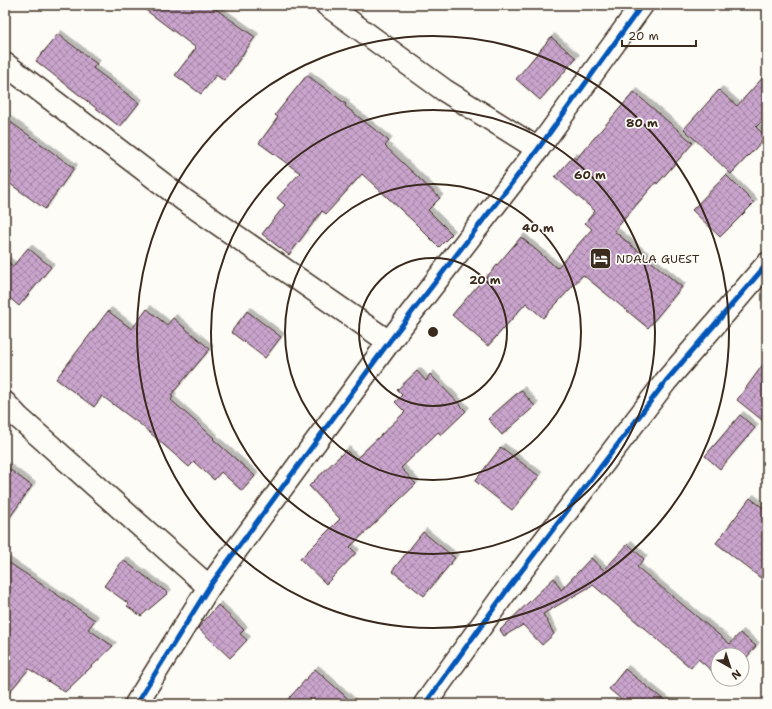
<svg xmlns="http://www.w3.org/2000/svg" width="772" height="709" font-family="'Shantell Sans',sans-serif">
<style>
.building{fill:url(#building-cross-hatch);stroke:#3b2a1e;filter:url(#shadow)}
.lines{fill:none;stroke-linecap:round;stroke-linejoin:round}
.minor-casing{stroke:#3b2a1e;stroke-width:25}
.minor{stroke:#fdfcf7;stroke-width:22}
.cycleway-casing{stroke:#fdfcf7;stroke-width:8}
.cycleway{stroke:#0057b8;stroke-width:5}
.ring{fill:none;stroke:#3b2a1e;stroke-width:2}
.labels{text-anchor:middle;dominant-baseline:central;stroke-width:3.5;stroke-linejoin:round;paint-order:stroke}
.poi-label{font-size:12px;fill:#3b2a1e;stroke:#fdfcf7;text-anchor:start}
.centre{fill:#3b2a1e;stroke:#fdfcf7;stroke-width:2}
.ring-label{font-size:12px;text-anchor:middle;font-weight:bold;fill:#3b2a1e;stroke:#fdfcf7;stroke-width:3.5;stroke-linejoin:round;paint-order:stroke}
</style>
<defs>
<pattern id="building-cross-hatch" width="8" height="8" patternUnits="userSpaceOnUse"><rect width="8" height="8" fill="#c9a4cc"/><path d="M0 0l8 8M0 8l8-8" fill="none" stroke="#a486a5"/></pattern>
<filter id="shadow"><feDropShadow dx="3.5" dy="-3.5" stdDeviation="0" flood-color="#0004"/></filter>
</defs>
<rect width="100%" height="100%" fill="#fdfcf7"/>
<filter id="ink" filterUnits="userSpaceOnUse"><feTurbulence type="fractalNoise" baseFrequency=".025" numOctaves="2"/><feDisplacementMap in="SourceGraphic" scale="8" xChannelSelector="R" yChannelSelector="G"/><feConvolveMatrix kernelMatrix="1 2 1 2 8 2 1 2 1" color-interpolation-filters="sRGB"/></filter>
<g filter="url(#ink)">
<g class="building">
<path d="M139,5H210L255,37L224,81L216,75L201,94L175,75L196,48Z"/>
<path d="M58,34L97,64L93,68L139,103L120,127L36,61Z"/>
<path d="M551,37L576,58L540,100L516,79Z"/>
<path d="M767,73V116L756,127L766,137L731,174L684,129L719,90L737,106Z"/>
<path d="M307,75L346,104L345,106L389,141L385,146L440,198L428,210L452,234L439,247L413,221L362,174L326,214L322,211L289,255L262,234L285,205L277,198L300,173L259,143L278,117L275,115Z"/>
<path d="M634,92L693,143L657,184L656,182L614,231L682,287L648,328L583,275L543,318L526,303L488,346L452,315L485,277L486,278L521,237L557,268L592,229L585,223L595,211L555,177L573,157L576,159Z"/>
<path d="M5,118L74,168L45,209L6,181L12,173L5,167Z"/>
<path d="M726,175L754,203L720,237L692,210Z"/>
<path d="M28,248L51,267L19,306L5,294V260L13,266Z"/>
<path d="M147,309L167,325L173,318L210,349L171,395L173,397L171,400L214,438L213,439L255,476L242,491L221,472L214,480L194,462L189,467L141,425L102,396L94,407L56,379L108,311L132,329Z"/>
<path d="M247,311L281,337L265,358L231,332Z"/>
<path d="M767,359V424L737,400Z"/>
<path d="M417,371L426,381L430,374L466,411L441,435L438,432L401,468L416,484L350,547L356,553L326,584L300,559L340,519L309,486L346,450L355,460L405,412L395,402L402,395L397,390Z"/>
<path d="M521,390L535,406L502,435L488,419Z"/>
<path d="M740,415L755,428L720,469L705,456Z"/>
<path d="M501,447L539,476L512,510L475,481Z"/>
<path d="M5,466L32,486L5,524Z"/>
<path d="M750,498L767,511V583L716,543Z"/>
<path d="M423,532L455,558L424,596L392,571Z"/>
<path d="M628,544L644,559L637,567L730,644L740,633L756,646L742,663V655H718V676L698,659L691,668L593,585L543,614L554,634L542,645L523,625L504,636L500,630L554,578L561,590L591,558L604,570Z"/>
<path d="M5,560L95,620L88,629L113,646L65,692L29,669L5,697Z"/>
<path d="M123,560L168,593L141,616L127,606L129,604L104,586Z"/>
<path d="M218,605L244,630L240,634L247,640L230,658L198,628Z"/>
<path d="M315,669L354,704H284Z"/>
<path d="M625,669L669,704H627L609,689Z"/>
</g>
<g class="lines">
<defs>
<g id="minor">
<path d="M327,5L444,90L538,149"/>
<path d="M5,64L184,200L389,342"/>
<path d="M5,403L18,417L209,587"/>
<path d="M136,704L209,587L389,342L538,149L642,5"/>
<path d="M425,704L507,590L666,381L767,264"/>
</g>
</defs>
<use href="#minor" class="minor-casing"/>
<use href="#minor" class="minor"/>
<defs>
<g id="cycleway">
<path d="M136,704L209,587L389,342L538,149L642,5"/>
<path d="M425,704L507,590L666,381L767,264"/>
</g>
</defs>
<use href="#cycleway" class="cycleway-casing"/>
<use href="#cycleway" class="cycleway"/>
</g>
</g>
<g class="ring">
<circle cx="433" cy="332" r="74"/>
<circle cx="433" cy="332" r="148"/>
<circle cx="433" cy="332" r="222"/>
<circle cx="433" cy="332" r="296"/>
</g>
<defs>
<symbol id="hotel-square" viewBox="-11 -11 22 22"><rect x="-9" y="-9" width="18" height="18" rx="4" fill="#3b2a1e" stroke="#fdfcf7"/><path d="M-6-4.5h1.5V1H6V5H4.5V3h-9V5H-6ZM-4 0a1.8 1.8 0 1 1 3.6 0ZM.5 0V-2.5h3Q6-2.5 6 0Z" fill="#fff"/></symbol>
</defs>
<g fill-rule="evenodd">
<use href="#hotel-square" x="588" y="246" width="25" height="25"/>
</g>
<g class="labels">
<g class="poi-label">
<text x="616" y="259">NDALA GUEST</text>
</g>
</g>
<circle cx="433" cy="332" r="6" class="centre"/>
<g class="ring-label">
<text x="642" y="127">80 m</text>
<text x="590" y="179">60 m</text>
<text x="538" y="232">40 m</text>
<text x="485" y="284">20 m</text>
</g>
<rect width="772" height="709" fill="none" stroke="#fdfcf7" stroke-width="20"/>
<rect x="10" y="10" width="752" height="689" fill="none" stroke="#3b2a1e" stroke-width="1.5" filter="url(#ink)"/>
<g transform="translate(730 667) rotate(141)"><circle r="19" fill="#fdfcf7" stroke="#afa8a0"/>
<path d="M0-3L7 15L0 10L-7 15Z" fill="#3b2a1e"/>
<text y="-6" font-size="11" font-weight="bold" text-anchor="middle" fill="#3b2a1e">N</text>
</g>
<path d="M622 40v6h74v-6" fill="none" stroke="#3b2a1e" stroke-width="2"/>
<text x="628" y="40" font-size="12" fill="#3b2a1e" stroke="#fdfcf7" stroke-width="3" paint-order="stroke">20 m</text>
</svg>
